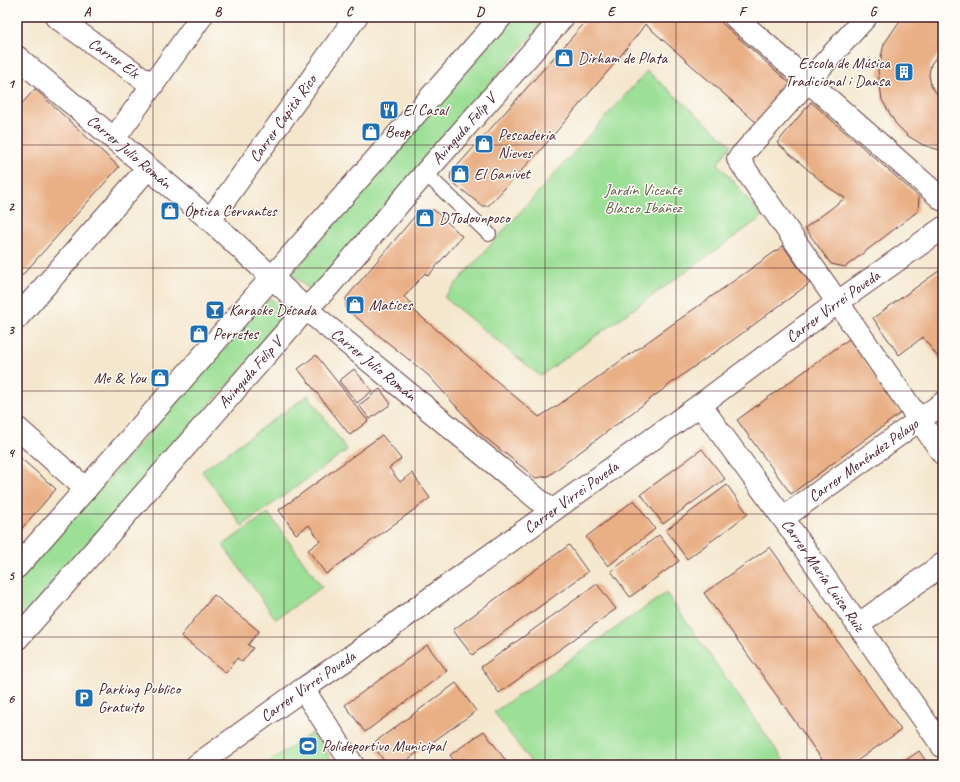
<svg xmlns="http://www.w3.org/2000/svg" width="960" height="782" font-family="Caveat,sans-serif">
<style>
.green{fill:#9cdf96;stroke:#737f60}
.building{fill:#e9af85}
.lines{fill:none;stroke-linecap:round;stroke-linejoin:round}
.service-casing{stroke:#643d43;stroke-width:16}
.minor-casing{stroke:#643d43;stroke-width:24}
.tertiary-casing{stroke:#643d43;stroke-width:24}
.service{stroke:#fff;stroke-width:14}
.minor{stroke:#fff;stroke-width:22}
.tertiary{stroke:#fff;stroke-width:22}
.grid{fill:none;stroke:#4a1f2b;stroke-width:1;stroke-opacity:0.55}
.labels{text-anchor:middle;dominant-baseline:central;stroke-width:3;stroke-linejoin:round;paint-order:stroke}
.street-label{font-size:16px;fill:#4a1f2b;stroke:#fdfcf7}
.poi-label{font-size:16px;fill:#4a1f2b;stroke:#fdfcf7;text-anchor:start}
.park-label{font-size:16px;fill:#63594b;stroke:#fdfcf7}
.neatline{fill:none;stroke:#4a1f2b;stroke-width:1.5}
.grid-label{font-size:13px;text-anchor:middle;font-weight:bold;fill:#4a1f2b}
</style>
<rect width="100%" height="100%" fill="#fdfcf7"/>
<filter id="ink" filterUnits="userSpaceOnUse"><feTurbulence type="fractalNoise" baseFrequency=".025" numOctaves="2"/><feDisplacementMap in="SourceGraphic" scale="8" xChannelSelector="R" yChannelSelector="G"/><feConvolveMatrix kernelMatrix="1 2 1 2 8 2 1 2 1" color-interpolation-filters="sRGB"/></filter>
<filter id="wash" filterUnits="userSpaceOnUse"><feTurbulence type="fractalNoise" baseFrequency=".012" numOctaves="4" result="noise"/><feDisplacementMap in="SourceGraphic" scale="16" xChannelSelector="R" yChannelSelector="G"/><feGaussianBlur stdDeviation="0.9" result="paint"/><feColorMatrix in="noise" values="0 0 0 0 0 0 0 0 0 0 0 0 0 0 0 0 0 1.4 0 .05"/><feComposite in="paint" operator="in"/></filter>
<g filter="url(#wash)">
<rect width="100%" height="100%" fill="#f4e7ce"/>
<g class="green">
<path d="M513,17H548L311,291L292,274Z"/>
<path d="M647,71L731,145L718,163L762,217L540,376L444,297Z"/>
<path d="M270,298L290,314L17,623V582Z"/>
<path d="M308,395L347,450L242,526L202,471Z"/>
<path d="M268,513L322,587L276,619L223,545Z"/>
<path d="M666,593L787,765H533L494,712Z"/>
<path d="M313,732L335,765H264Z"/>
</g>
<g id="blocks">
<g class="building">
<path d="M590,17H715L793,86L759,125L645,24L638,34L609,70L538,153L488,206H482L450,180L451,173Z"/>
<path d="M904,17H943V53L938,55L931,64L929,74L931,86L937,94L943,97V151L923,145L908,136L896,124L882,100L878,71L884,44L901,19Z"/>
<path d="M35,89L119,167L17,281V109Z"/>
<path d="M811,102L919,197L918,211L845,267L831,264L805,228L845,198L828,187L777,143Z"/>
<path d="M420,210H434L462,236L428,276L425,273L404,297L415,306L411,308L539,417L557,406L783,246L810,283L733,340L685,373L548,476L536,478L482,435L428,375L346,309V298Z"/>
<path d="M943,268V364L923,337L899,355L873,318Z"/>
<path d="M849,339L901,413L791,494L737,420Z"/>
<path d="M316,355L368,421L350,435L298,369Z"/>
<path d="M354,369L372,391L357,403L339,381Z"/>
<path d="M380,389L391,404L370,419L359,405Z"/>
<path d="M382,435L401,459L389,468L400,482L412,473L430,498L326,574L308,550L320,541L309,525L296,534L279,510Z"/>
<path d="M702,449L725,479L663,524L641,494Z"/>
<path d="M17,455L56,489L17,534Z"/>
<path d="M727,485L748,514L687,559L666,530Z"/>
<path d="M634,500L655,529L608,566L586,537Z"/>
<path d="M659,535L679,561L630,597L611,571Z"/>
<path d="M569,545L588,572L472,655L453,630Z"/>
<path d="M770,547L901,730L851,765H826L704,593Z"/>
<path d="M597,584L616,609L499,693L481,667Z"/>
<path d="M214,595L259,631L248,645L253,648L242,662L237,658L226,673L181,636Z"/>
<path d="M427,645L447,671L365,732L345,705Z"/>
<path d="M456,683L476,711L400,765H387L372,744Z"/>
<path d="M484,731L509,765H457L450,755Z"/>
<path d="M919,751L929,765H899Z"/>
</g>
</g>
</g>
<g filter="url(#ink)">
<use href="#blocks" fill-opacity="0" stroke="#643d43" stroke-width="1"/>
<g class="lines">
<defs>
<path id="service" d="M425,173L489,234"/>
<g id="minor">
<path id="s1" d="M56,17L152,85"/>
<path d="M735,17L943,200"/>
<path d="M866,17L738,159L943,454"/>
<path id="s2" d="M17,57L210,220L306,309L552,511"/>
<path d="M114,139L201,17"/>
<path id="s3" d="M210,220L356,17"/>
<path d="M17,318L148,168"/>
<path id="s4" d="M700,405L783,518L943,747"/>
<path d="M17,428L86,489"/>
<path id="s5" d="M783,518L943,403"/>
<path d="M858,625L943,564"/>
<path d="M303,689L353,765"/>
<path id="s6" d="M197,765L303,689L356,653L414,610L700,405L838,302L943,228"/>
</g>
<g id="tertiary">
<path d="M17,567L501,17"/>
<path id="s7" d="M17,639L306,309L329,286L425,173L563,17"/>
</g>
</defs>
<use href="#service" class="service-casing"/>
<use href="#minor" class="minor-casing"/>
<use href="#tertiary" class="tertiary-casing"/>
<use href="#service" class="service"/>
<use href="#minor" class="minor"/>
<use href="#tertiary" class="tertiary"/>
</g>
</g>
<path class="grid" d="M153,17V765M284,17V765M415,17V765M545,17V765M676,17V765M807,17V765M17,145H943M17,268H943M17,391H943M17,514H943M17,637H943"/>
<defs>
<symbol id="shop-square" viewBox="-11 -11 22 22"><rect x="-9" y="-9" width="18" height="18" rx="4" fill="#1f6fb2" stroke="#fdfcf7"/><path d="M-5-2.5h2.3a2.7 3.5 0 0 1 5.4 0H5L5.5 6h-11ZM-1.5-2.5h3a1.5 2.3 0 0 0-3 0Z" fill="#fff"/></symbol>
<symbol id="building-square" viewBox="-11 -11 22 22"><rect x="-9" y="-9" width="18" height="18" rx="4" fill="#1f6fb2" stroke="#fdfcf7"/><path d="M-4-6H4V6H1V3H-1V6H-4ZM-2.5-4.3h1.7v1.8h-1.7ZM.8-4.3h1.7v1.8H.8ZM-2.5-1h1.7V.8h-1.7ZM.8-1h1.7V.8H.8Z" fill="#fff"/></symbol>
<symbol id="restaurant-square" viewBox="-11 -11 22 22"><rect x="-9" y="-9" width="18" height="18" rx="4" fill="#1f6fb2" stroke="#fdfcf7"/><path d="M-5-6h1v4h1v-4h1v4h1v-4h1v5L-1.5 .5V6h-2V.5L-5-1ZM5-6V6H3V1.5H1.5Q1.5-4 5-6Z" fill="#fff"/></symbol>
<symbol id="bar-square" viewBox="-11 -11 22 22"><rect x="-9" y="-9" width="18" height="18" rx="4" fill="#1f6fb2" stroke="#fdfcf7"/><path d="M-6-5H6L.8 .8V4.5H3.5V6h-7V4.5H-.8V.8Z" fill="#fff"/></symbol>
<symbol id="parking-square" viewBox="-11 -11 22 22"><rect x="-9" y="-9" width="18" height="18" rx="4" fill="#1f6fb2" stroke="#fdfcf7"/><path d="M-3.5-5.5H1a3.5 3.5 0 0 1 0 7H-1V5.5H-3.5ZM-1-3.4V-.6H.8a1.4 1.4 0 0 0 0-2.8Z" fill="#fff"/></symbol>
<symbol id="stadium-square" viewBox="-11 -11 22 22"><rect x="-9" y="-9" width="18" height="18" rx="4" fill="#1f6fb2" stroke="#fdfcf7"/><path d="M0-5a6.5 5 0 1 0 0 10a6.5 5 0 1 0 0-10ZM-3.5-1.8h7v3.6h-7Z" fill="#fff"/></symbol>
</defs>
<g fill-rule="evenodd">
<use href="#shop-square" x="553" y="47" width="22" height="22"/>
<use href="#building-square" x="893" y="61" width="22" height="22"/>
<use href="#restaurant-square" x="378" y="99" width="22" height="22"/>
<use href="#shop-square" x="360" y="121" width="22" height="22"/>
<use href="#shop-square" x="473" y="133" width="22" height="22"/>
<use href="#shop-square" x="449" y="163" width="22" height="22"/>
<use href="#shop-square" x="159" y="200" width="22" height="22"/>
<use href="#shop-square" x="414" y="207" width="22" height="22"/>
<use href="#shop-square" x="344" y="294" width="22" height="22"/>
<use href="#bar-square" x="204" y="299" width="22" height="22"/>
<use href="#shop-square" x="188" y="323" width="22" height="22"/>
<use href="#shop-square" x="149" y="367" width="22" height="22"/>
<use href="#parking-square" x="73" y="687" width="22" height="22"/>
<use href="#stadium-square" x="297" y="735" width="22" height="22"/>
</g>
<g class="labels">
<g class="street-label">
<text stroke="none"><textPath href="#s1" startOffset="71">Carrer Elx</textPath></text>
<text stroke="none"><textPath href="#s3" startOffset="125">Carrer Capità Rico</textPath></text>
<text stroke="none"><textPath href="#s7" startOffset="678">Avinguda Felip V</textPath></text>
<text stroke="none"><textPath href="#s2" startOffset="147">Carrer Julio Román</textPath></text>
<text stroke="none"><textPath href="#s6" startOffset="784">Carrer Virrei Poveda</textPath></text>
<text stroke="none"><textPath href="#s2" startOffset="471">Carrer Julio Román</textPath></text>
<text stroke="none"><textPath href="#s7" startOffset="354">Avinguda Felip V</textPath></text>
<text stroke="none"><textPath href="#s5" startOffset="99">Carrer Menéndez Pelayo</textPath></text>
<text stroke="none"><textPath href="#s6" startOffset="460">Carrer Virrei Poveda</textPath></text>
<text stroke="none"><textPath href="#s4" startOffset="210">Carrer María Luisa Ruiz</textPath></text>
<text stroke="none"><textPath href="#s6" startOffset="136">Carrer Virrei Poveda</textPath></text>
</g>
<g class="poi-label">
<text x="578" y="58">Dirham de Plata</text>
<text x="890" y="63" text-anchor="end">Escola de Música<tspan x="890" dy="18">Tradicional i Dansa</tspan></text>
<text x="403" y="110">El Casal</text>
<text x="385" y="132">Beep</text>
<text x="498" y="135">Pescadería<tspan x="498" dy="18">Nieves</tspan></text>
<text x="474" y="174">El Ganivet</text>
<text x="184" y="211">Óptica Cervantes</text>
<text x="439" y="218">D'Todounpoco</text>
<text x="369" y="305">Matíces</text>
<text x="229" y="310">Karaoke Década</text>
<text x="213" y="334">Perretes</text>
<text x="146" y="378" text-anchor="end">Me &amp; You</text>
<text x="98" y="689">Parking Publico<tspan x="98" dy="18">Gratuito</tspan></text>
<text x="322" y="746">Polideportivo Municipal</text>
</g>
<g class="park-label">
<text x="643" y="190">Jardín Vicente<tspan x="643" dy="18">Blasco Ibáñez</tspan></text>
</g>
</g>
<rect width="960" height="782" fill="none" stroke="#fdfcf7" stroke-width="44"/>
<rect x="22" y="22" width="916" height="738" class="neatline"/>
<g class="grid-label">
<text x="87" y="16">A</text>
<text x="218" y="16">B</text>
<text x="349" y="16">C</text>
<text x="480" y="16">D</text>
<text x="611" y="16">E</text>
<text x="742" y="16">F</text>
<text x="873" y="16">G</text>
<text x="11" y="88">1</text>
<text x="11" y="211">2</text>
<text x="11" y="334">3</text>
<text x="11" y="457">4</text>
<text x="11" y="580">5</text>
<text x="11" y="703">6</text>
</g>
</svg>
